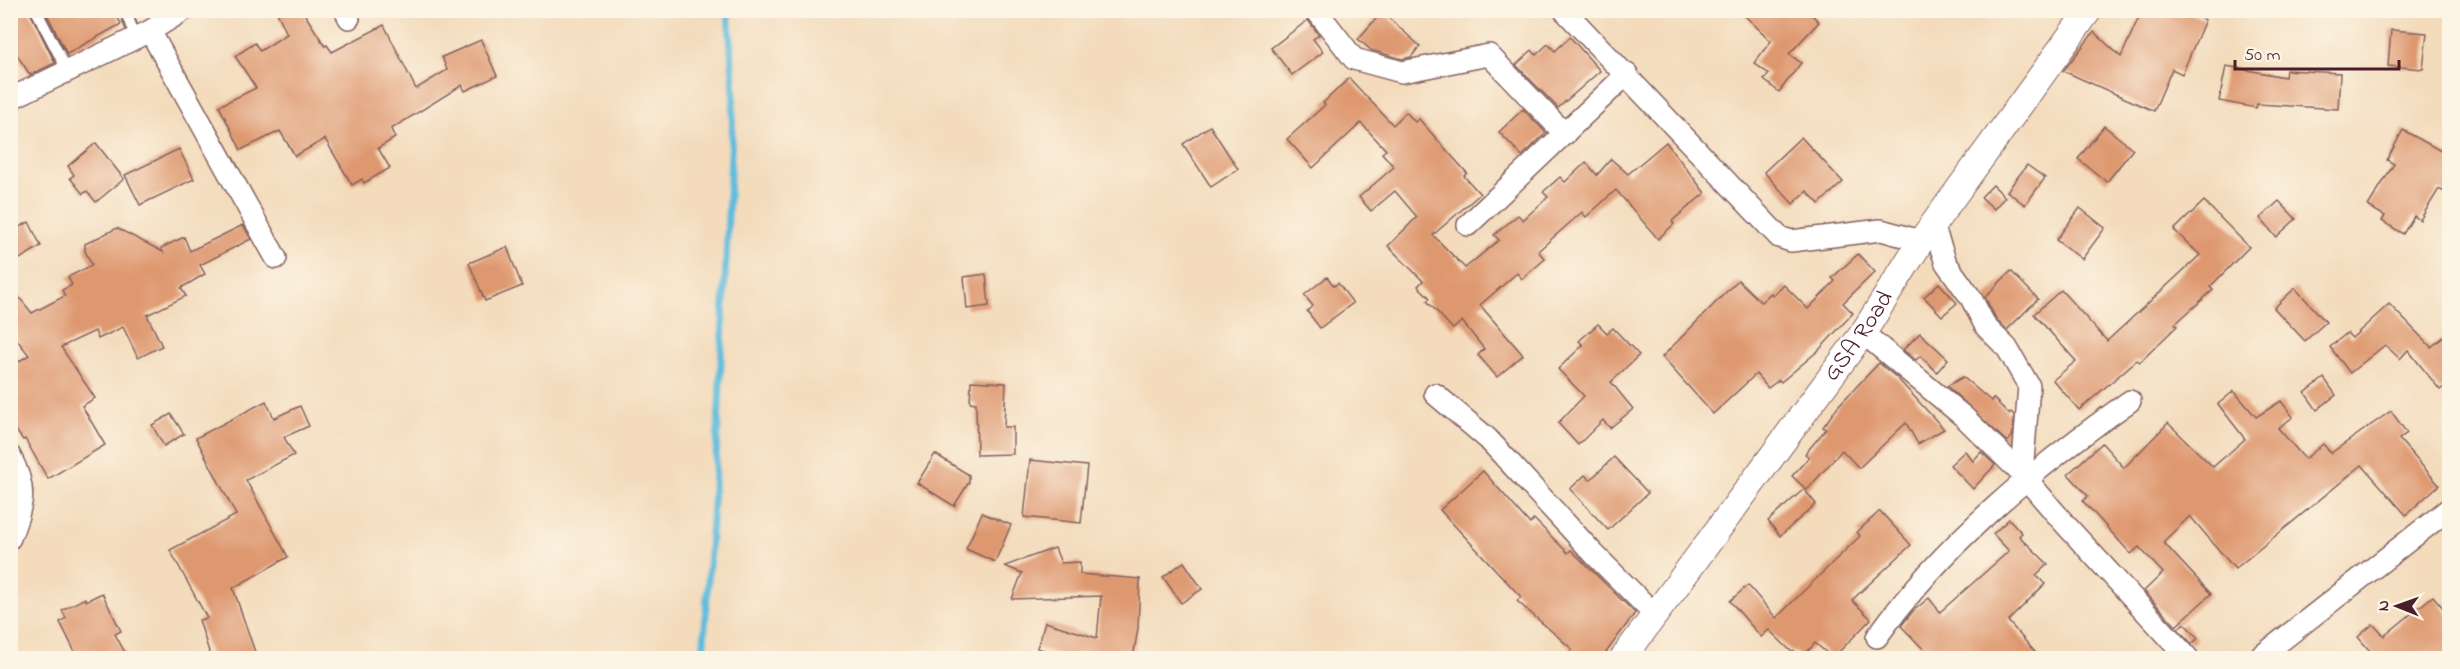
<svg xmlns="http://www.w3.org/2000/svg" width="2460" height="669" font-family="'Indie Flower',sans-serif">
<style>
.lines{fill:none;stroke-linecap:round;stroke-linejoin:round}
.stream{stroke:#5ebcdc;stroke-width:7}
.building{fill:#de9870}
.service-casing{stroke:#85615e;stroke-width:14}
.minor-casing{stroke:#85615e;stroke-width:24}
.tertiary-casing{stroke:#85615e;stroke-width:28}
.service{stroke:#fff;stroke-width:10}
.minor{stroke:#fff;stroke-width:21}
.tertiary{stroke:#fff;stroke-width:26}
.labels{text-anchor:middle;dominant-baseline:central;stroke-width:5;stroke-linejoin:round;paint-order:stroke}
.street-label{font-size:24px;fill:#4a1f2b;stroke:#fcf5e5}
</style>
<rect width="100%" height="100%" fill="#fcf5e5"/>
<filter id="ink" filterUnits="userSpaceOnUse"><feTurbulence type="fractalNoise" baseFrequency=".0167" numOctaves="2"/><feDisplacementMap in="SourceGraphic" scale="12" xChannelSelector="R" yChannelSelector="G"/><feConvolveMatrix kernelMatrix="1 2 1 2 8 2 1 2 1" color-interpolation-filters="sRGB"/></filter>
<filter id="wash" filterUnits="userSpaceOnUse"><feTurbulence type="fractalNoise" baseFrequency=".008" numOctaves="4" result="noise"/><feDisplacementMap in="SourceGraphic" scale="24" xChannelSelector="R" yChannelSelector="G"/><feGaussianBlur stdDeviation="1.35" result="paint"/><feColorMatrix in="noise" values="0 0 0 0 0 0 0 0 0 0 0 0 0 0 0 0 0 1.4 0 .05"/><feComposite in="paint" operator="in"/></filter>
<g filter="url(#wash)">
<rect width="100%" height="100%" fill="#f3dbbc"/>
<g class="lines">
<path class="stream" d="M703,658L718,427L734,91L728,10"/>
</g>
<g id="blocks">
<g class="building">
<path d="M10,10H29L55,63L30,75L10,44Z"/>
<path d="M45,10H114L121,24L67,54Z"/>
<path d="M276,10H302L325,46L327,45L332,52L384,25L416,89L447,70L442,57L481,40L497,76L465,91L462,85L391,129L395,138L378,148L390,168L364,183L362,179L352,185L325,139L295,156L280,131L241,150L219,106L256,88L235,56L255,43L260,51L287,34Z"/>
<path d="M1739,10H1807L1819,22L1789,54L1801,63L1779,92L1764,80L1769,74L1754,63L1771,41Z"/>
<path d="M2142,10H2183L2205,20L2182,74L2172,69L2154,111L2063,71L2094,32L2121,57Z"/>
<path d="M1382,12L1420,46L1411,57L1402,59L1371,50L1358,39Z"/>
<path d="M1308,20L1319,35L1313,39L1323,52L1292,75L1271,48Z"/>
<path d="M2391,30L2427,33L2423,69L2388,66Z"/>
<path d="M1570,37L1600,71L1558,108L1516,65L1532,50L1536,55L1548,44L1555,51Z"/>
<path d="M2226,66L2285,77L2286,70L2340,73L2338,109L2257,104L2256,108L2219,101Z"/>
<path d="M1349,78L1393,125L1406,112L1415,122L1419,119L1467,173L1464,176L1480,194L1433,235L1465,268L1499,240L1494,235L1518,215L1523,220L1548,197L1543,192L1560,177L1565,182L1586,162L1597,175L1611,159L1628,174L1666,142L1705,193L1672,221L1674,224L1658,239L1616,190L1586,217L1582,212L1538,251L1545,259L1522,279L1517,273L1480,305L1523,355L1497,377L1478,355L1484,349L1462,321L1453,329L1427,301L1430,298L1418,286L1423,281L1388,246L1417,217L1395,191L1371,211L1359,197L1394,167L1382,153L1386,150L1361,123L1313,168L1287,139L1325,105L1323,103Z"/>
<path d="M1523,109L1546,133L1522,156L1499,132Z"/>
<path d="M1210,126L1238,169L1211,187L1183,144Z"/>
<path d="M2104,126L2133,149L2107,182L2078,159Z"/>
<path d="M2403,130L2450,156V195L2439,189L2420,220L2414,216L2403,234L2382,221L2385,216L2368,206L2394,164L2387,160Z"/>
<path d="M1801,137L1843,182L1819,204L1807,191L1793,204L1764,172Z"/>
<path d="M96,143L124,179L96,202L87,191L83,194L70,178L74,175L68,166Z"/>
<path d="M179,149L194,179L140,205L125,175Z"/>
<path d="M2027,165L2045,178L2025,205L2007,191Z"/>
<path d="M1993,185L2005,197L1994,209L1981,197Z"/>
<path d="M2204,201L2249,247L2210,287L2213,290L2175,324L2177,326L2140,362L2137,360L2079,410L2053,380L2076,361L2034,314L2061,290L2107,341L2200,255L2174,230Z"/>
<path d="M2279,201L2296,219L2276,237L2260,218Z"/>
<path d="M2080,208L2105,228L2082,259L2056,240Z"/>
<path d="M29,222L41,246L10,265V232Z"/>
<path d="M243,225L251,239L200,265L205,274L181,288L186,296L147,315L162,346L138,358L123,327L98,339L95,331L61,347L95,398L82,406L105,445L48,479L25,439L23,440L10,422V367L29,355L10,331V286L32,313L65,296L62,290L72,285L68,277L92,265L85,251V244L117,228L163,252L161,248L184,237L190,251Z"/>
<path d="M507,247L522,286L485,301L469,263Z"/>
<path d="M1858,254L1875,272L1843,303L1853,313L1819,350L1781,382L1779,380L1768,388L1756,374L1713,414L1662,357L1738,280L1761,302L1771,293L1773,296L1784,285L1808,309L1835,281L1832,278Z"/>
<path d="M2011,271L2038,299L2007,330L1996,319L1985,297Z"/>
<path d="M986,274L989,306L967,309L964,277Z"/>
<path d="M1327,277L1334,286L1338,283L1353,303L1320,328L1307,311L1313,306L1304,295Z"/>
<path d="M1939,283L1957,303L1942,316L1924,297Z"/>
<path d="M2295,288L2326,322L2305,341L2274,308Z"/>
<path d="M2389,304L2431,347L2450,332V382L2440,390L2408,350L2400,359L2385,345L2350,373L2330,347L2347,333L2352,338Z"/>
<path d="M1598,324L1607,333L1613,328L1639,355L1611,382L1633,409L1610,428L1603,420L1578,445L1558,423L1584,396L1558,369L1583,345L1579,341Z"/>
<path d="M1920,333L1948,359L1937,372L1920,356L1916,360L1903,350Z"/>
<path d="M1879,363L1897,378L1944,429L1918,444L1906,423L1859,468L1842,450L1807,490L1792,476L1809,457L1805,454L1826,429L1823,427L1838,406Z"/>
<path d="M1963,377L1991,401L1993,398L2009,414L2011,412L2014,415L2012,437L2007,442L1947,386Z"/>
<path d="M2324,378L2336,395L2317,410L2305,393Z"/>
<path d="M971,381L1006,383L1004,427H1013V454L977,455L976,403L970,402Z"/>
<path d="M2234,391L2256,417L2281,401L2293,417L2278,428L2305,459L2323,444L2331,453L2391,411L2407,433L2399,439L2439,485L2406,515L2362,465L2235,569L2190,516L2163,542L2211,594L2176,626L2144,591L2163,573L2139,547L2131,554L2083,501L2088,496L2068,474L2102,443L2124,468L2168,423L2213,467L2245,439L2218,404Z"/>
<path d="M266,401L274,418L300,406L309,426L284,437L294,455L246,480L288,557L233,588L257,658H211L199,620L207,618L170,550L236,515L196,438Z"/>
<path d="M171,414L184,434L164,446L152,425Z"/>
<path d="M1965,451L1973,461L1981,452L1995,465L1973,489L1950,465Z"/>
<path d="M935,454L969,475V482L954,506L917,483Z"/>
<path d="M1614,457L1648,493L1608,530L1570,489L1585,475L1590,480Z"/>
<path d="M1030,460L1087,466L1081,523L1024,517Z"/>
<path d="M1483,471L1530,524L1534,519L1568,553L1571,550L1635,613L1602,658H1563L1572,649L1517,601L1521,597L1440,510Z"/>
<path d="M1804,489L1816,504L1780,536L1768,521Z"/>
<path d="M1880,511L1911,545L1852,600L1871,619L1833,658L1815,643L1802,658L1794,651L1793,653L1769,630L1761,637L1730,601L1748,585L1776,618L1860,536L1857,532Z"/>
<path d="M982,513L1011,525L995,562L966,549Z"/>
<path d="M2009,519L2022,533L2019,536L2048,564L2036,575L2045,584L2008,621L2040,658H1932L1901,626L1913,611L1929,598L1940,612L2009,551L1993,534Z"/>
<path d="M1055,548L1061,563L1080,562V574L1140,579L1138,628L1133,658H1110L1077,653L1075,658H1069L1037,648L1045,622L1097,638L1101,596L1012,599L1022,573L1005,566Z"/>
<path d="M1184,562L1202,589L1181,603L1163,577Z"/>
<path d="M102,593L121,631L115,634L128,658H78L60,622L66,618L62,610L85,598L86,601Z"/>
<path d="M2433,596L2450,616V658H2376L2358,637L2373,624L2384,636Z"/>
<path d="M2184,623L2198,638L2192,644L2178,629Z"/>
</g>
</g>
</g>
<g filter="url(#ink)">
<use href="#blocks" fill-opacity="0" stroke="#85615e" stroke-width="1.5"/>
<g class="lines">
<defs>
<g id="service">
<path d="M36,10L68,72"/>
<path d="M125,10L135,36"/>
</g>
<g id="minor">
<path d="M345,10L349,18"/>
<path d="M1316,10L1354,59L1402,72L1489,55L1565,134"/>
<path d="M1564,10L1779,237L1791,241L1881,230L1921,241"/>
<path d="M150,31L276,258"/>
<path d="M10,99L150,31L184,10"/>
<path d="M1468,225L1627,74"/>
<path d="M1933,225L1946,263L1971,298L1986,327L2007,348L2029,386L2022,474"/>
<path d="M1863,333L1964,417L2022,474L2064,523L2188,658"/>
<path d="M1435,394L1488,439L1594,554L1656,616"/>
<path d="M10,456C28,490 23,503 10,538"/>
<path d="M1877,637C1944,543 2036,467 2130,401"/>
<path d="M2259,658L2450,508"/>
</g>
<g id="tertiary">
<path id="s1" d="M1623,658L1863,333L1921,241L2089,10"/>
</g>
</defs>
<use href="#service" class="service-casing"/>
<use href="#minor" class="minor-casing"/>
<use href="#tertiary" class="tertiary-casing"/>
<use href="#service" class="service"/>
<use href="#minor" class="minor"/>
<use href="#tertiary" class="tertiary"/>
</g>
</g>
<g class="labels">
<g class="street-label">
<text stroke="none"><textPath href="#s1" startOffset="399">GSA Road</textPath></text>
</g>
</g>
<rect width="2460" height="669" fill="none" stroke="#fcf5e5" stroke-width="36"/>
<g transform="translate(2397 606) rotate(271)" stroke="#fcf5e5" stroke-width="4.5" paint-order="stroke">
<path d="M0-4.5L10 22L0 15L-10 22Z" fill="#4a1f2b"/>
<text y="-9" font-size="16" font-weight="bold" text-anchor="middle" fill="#4a1f2b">N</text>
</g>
<path d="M2235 60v9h164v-9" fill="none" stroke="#4a1f2b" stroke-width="3"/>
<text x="2244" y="60" font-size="18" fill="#4a1f2b" stroke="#fcf5e5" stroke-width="4.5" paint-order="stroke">50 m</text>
</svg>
